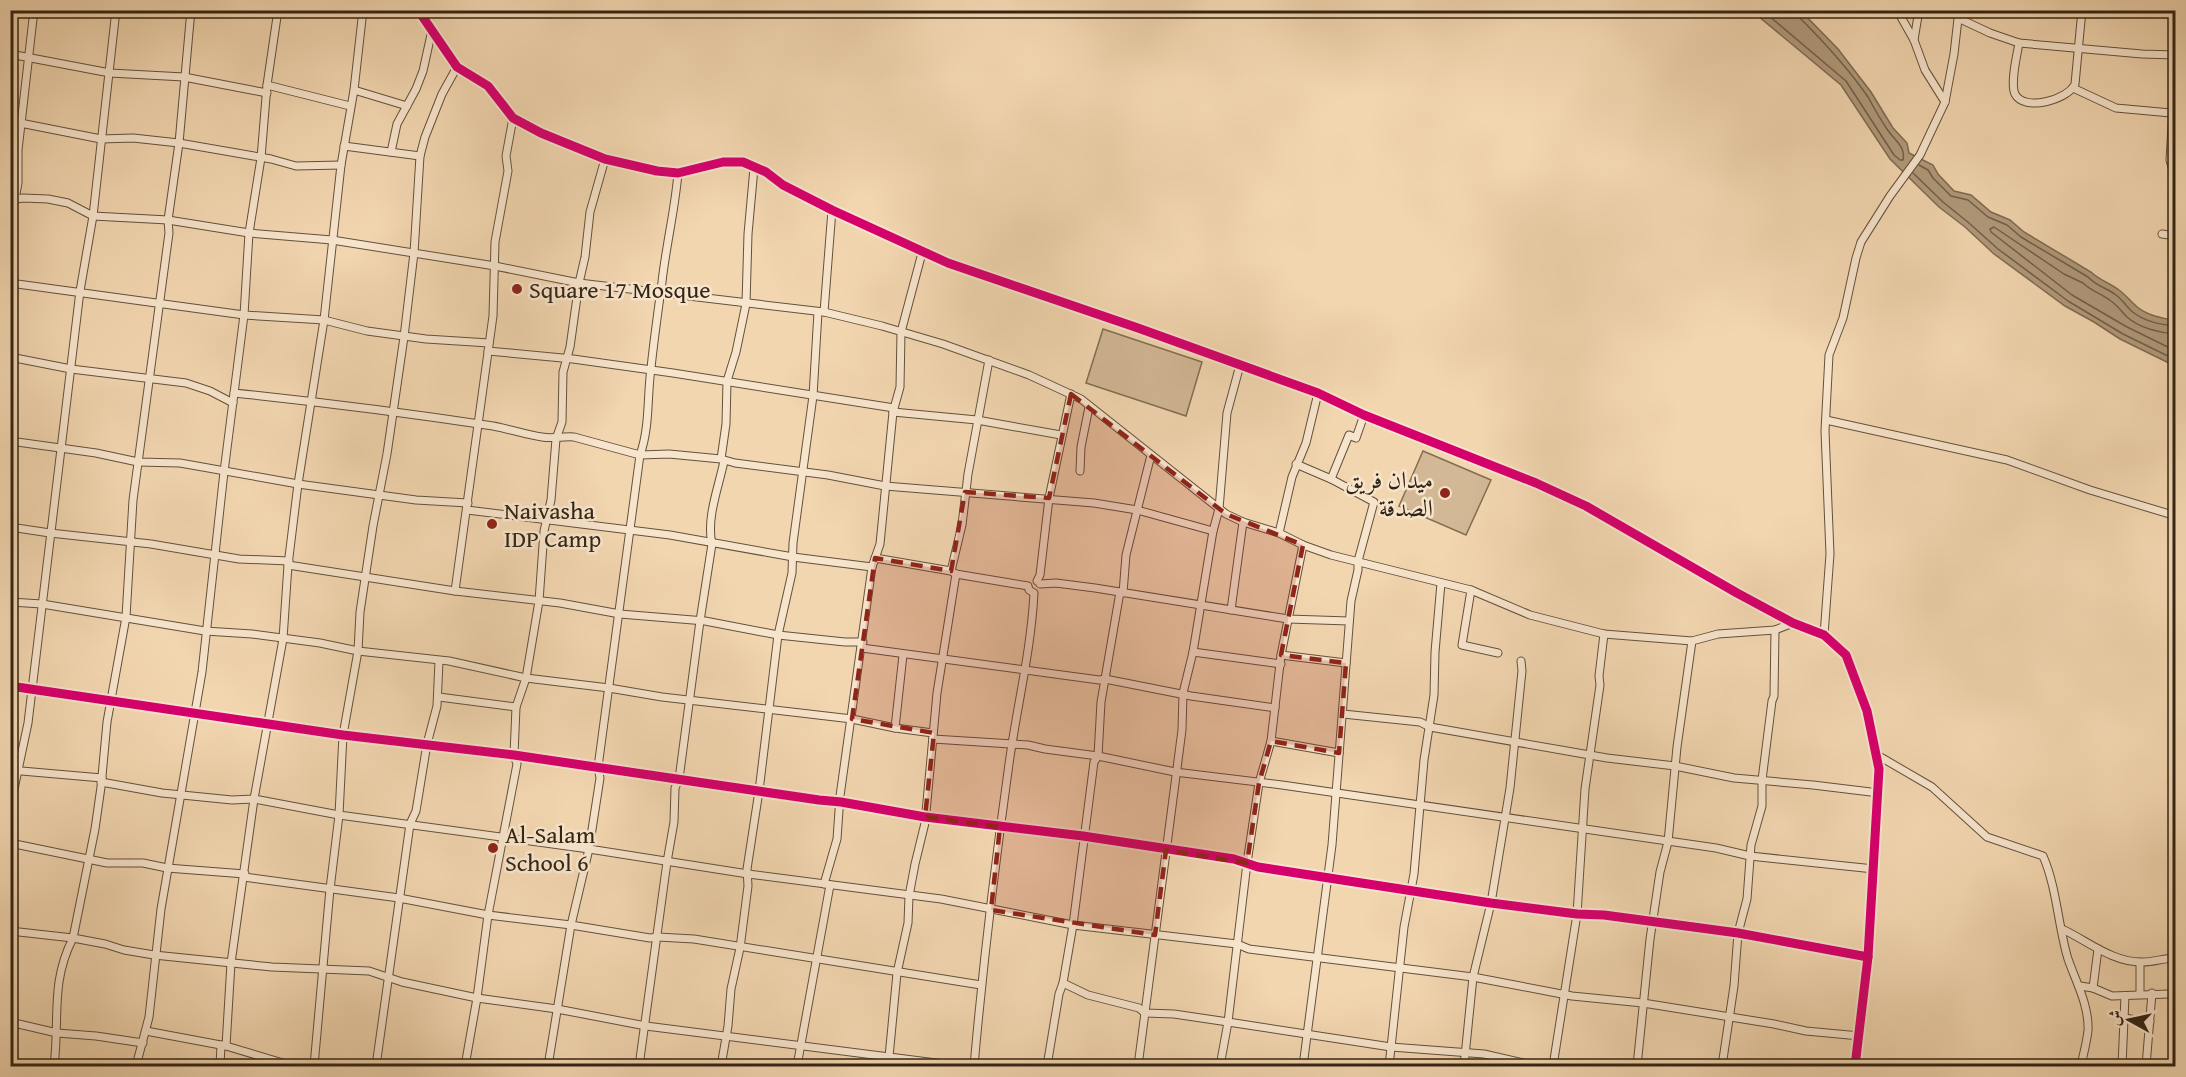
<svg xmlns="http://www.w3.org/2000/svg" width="2186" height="1077" font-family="'Gentium Book Plus',Amiri,serif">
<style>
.pitch{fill:#d2b895;stroke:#826e54;stroke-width:1.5}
.water{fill:#b19a7b;stroke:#7f6b52;stroke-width:1.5}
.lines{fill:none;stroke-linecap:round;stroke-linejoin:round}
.shore{stroke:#726048;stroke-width:1.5}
.minor-casing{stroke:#63513b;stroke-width:9}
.minor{stroke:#f7e4cc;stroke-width:7}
.cycleway-casing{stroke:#f7e4cc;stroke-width:13}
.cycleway{stroke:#d6006c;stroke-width:9}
.marked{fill:#8f2418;fill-opacity:0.2;stroke:#8f2418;stroke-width:4.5;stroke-dasharray:12 8;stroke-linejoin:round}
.poi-dot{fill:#8f2418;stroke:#f7e4cc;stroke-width:2}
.labels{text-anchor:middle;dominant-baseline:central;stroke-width:5;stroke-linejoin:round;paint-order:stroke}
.poi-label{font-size:24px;fill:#332514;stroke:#f7e4cc;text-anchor:start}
</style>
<rect width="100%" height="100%" fill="#f2d6b0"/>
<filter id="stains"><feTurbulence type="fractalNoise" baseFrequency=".00333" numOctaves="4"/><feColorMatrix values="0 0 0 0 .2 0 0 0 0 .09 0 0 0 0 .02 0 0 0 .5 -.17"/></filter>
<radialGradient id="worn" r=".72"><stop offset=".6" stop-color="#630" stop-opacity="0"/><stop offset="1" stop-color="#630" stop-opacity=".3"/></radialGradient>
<g class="pitch">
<path d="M1103,329L1202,362L1186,416L1086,383Z"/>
<path d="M1423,451L1491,480L1466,535L1399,506Z"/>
</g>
<path class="water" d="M1752,11H1801L1838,49L1871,92L1893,128L1907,143L1909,153L1933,165L1938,174L1954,191L1971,195L1991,212L2010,220L2024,232L2091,272C2099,280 2110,283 2119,290C2125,294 2130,301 2136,306C2146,315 2163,319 2175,320V366L2120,339L2094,322L2065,306L1994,254L1965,227L1939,207L1890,159L1841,85Z"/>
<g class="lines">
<g class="shore">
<path d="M1762,10L1846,81L1894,155L1900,160H1903C1906,146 1894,140 1887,129C1880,119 1874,108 1868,97C1848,68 1824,42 1799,17L1797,10"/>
<path d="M1919,165L1928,170L1933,178L1951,196L1968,200L1988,217L2007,225L2021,237L2088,277C2096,286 2107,288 2116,295C2123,300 2127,308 2134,313C2145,321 2162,325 2176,326"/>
<path d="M1913,173L1943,202L1969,223L1998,249L2068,301L2123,334L2176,360"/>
<path d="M2176,334C2160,333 2139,328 2127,317C2122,312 2117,305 2111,301C2102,294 2091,291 2083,283L2064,274L1994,227L1990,229L1991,232L2072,295L2127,327L2176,351"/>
</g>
<defs>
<g id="minor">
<path d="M418,10L457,67L488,86L513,118L541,133L605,159L657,171L678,173L723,162H743L766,172L783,185L832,210L948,263L1138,328L1318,393L1364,415L1536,483L1586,506L1737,593L1793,623L1824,635L1846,655L1867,711L1879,769L1868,957L1855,1066"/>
<path d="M1897,10L1914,40L1925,70L1945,102"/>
<path d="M1958,18L1990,33L2019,43L2142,54L2176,55"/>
<path d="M1914,40L1919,10"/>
<path d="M2019,43C2017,55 2010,83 2015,94C2024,112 2068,100 2075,84L2082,10"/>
<path d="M10,54L110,73L184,77L267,93"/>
<path d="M2176,58L2170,160L2172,167L2176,169"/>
<path d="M267,85L350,106"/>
<path d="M2073,88L2116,108L2171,113"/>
<path d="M354,90L407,106"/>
<path d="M10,121L101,139L133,138L179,143L271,159L296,166L341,165"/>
<path d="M344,146L420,156"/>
<path d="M391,152L397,124L416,89L423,71L432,30"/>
<path d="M15,199L18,183V150L34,10"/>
<path d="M10,200L23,198L48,199L68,203L93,216L168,220L249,233L332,240L495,266L579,283L824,312L882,326L943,344L1029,375L1081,399L1226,514L1243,522L1279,533L1303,545L1331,555L1471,590L1530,615L1604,634L1692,641L1718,634L1775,630L1793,623"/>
<path d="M2162,234L2176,236"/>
<path d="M10,283L244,315L324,320L367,331L426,339L489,343"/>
<path d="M824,312L832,210"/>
<path d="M488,351L573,359L673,373L894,408"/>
<path d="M10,357L71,369L186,383L210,391L233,403"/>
<path d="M234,393C321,402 407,413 493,426C510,429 526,435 542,437C553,439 563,436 574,437L640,455L669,454L721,459L735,463L828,475L885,486L1094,503L1137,510L1213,531"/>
<path d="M893,412L977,420L1061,435"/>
<path d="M1826,420L2007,460L2090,490L2176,516"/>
<path d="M10,441L96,453L138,462L180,463L298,484L416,500L468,503"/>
<path d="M721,459L726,424L727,381L736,352L746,304L748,234L754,168"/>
<path d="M1296,464L1331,479L1374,502L1358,561V570L1351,601L1332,845L1303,1066"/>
<path d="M1080,471L1081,447L1089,407"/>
<path d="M1331,479L1349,435L1356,438L1364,415"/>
<path d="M467,510L670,535L793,557L872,567"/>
<path d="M10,527L50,533L151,544L239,559L289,561"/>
<path d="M1279,533L1292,477L1306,443L1318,393"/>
<path d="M875,558L951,571L956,574L1028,586L1029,590L1034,593C1031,651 1017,706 1009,764C995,864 983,965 974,1066"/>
<path d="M288,565L455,591L560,603L620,614L705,621L778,635L845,642H863"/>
<path d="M951,571L962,525L968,474L989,360"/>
<path d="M1037,581L1040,575L1049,498L1071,394"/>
<path d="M1040,584L1056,583L1095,588L1288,619L1349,621"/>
<path d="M1471,590L1462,645L1498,653"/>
<path d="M455,591L493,316L495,242L508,171L506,156L513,118"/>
<path d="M1123,593L1126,555L1151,455"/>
<path d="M10,602L42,604L205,631L252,634L320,643L358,651L449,661L526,678L609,688L662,697L852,719L895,728L933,733"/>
<path d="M1231,610L1243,522"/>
<path d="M1824,635L1830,554L1825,431L1829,355L1843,318L1856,258L1861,242L1890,196L1920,155L1945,102L1954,54L1959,10"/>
<path d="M862,648L1099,680L1105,679L1191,696L1275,708"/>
<path d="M1193,652L1281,664"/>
<path d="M1281,655L1346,663"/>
<path d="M10,686L343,735L514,755L819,800L841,802L925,817L1083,836L1234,859L1258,867L1491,903L1577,914L1604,915L1738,933L1868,957"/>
<path d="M439,697L516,707"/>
<path d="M1343,714L1420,722L1430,727L1607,758L1675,766L1734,778L1813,785L1879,793"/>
<path d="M895,728L903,655"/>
<path d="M933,739L1028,745L1045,749L1098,756L1175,772L1282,785L1716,848L1750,856L1874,869"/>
<path d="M1271,741L1339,753"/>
<path d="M1877,755L1932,787L1987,837L2043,856C2057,888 2058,926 2068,959C2076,982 2089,1005 2088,1030C2087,1042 2083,1055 2081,1066"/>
<path d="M10,770L102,778"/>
<path d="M101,782L162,793L232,800L254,799L339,815L589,849L748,874L941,899L1073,925L1237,944L1249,949L1473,977L1572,996L1643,1003L1774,1024L1806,1031L1860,1036"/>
<path d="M10,808L28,723L80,291L93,216L116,10"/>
<path d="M10,843L107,863H143L167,868L245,874"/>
<path d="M244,877L399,898L488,915L571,925L650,938L658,937L694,939L981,985"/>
<path d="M824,884L837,839L840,796L872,567L880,544L893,412L900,387L901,332L922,253"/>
<path d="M2062,929C2088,941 2113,963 2143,962C2154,962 2164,958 2176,958"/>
<path d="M10,931L73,938L105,944L124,950L154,955L272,967L369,971L402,982L477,998L557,1009L646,1026L960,1066"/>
<path d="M1063,983L1088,995L1139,1008L1145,1013L1174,1014L1228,1022L1391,1047L1484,1054L1536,1066"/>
<path d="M2080,986L2093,988L2112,996L2169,994"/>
<path d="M2093,988L2098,949"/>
<path d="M2140,994V963"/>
<path d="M2124,1018L2150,1022"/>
<path d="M10,1022L57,1033L96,1036L143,1043"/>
<path d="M146,1031L226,1046L293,1066"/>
<path d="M226,1046L231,963L254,799L283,639L288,565L298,484L324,320L341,165L354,90L363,10"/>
<path d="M889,1057L897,973L908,923L909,896L915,864L925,823L937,693L956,574"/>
<path d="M54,1066C60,1019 50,983 73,938L95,829L101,787L107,722L126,617L133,500L169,233L168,220L179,143L191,10"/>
<path d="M136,1066L149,1017L161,909L202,672L224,472L244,315L249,233L261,158L267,85L278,10"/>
<path d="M220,1066L221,1045"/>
<path d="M314,1066L330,889L339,815L343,735L358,651L360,612L373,526L387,454L404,337L414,253L420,156L425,137L442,94L457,67"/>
<path d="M376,1066L410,824L416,811L427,744L437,706L439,661"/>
<path d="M465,1066L477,998L488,915L517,764L514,755L516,707L526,678L539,601L544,531L551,500L556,439L562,422L563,372L570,347L579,283L585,257L590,212L605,159"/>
<path d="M548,1066L571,925L589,849L600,778L598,767L640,455C650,427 647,397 651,368C654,339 658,311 662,282C666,245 675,210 678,173"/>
<path d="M639,1066L667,862L674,822L675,788L679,779L700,621L712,544C706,518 719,486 724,461"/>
<path d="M721,1066L728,1026L731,989L740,948L748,886L747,869L759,791L778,635L792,573L793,543L813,396L818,312"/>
<path d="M797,1066L830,885"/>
<path d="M884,1066L885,1057"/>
<path d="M1047,1066L1059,994L1063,983L1073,925L1094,762L1098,756L1101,702L1120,592"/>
<path d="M1138,1066L1182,730L1183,693L1193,652L1213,531L1219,509L1227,413L1240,365"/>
<path d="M1220,1066L1228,1022L1247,863L1259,783L1271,741L1281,655L1303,545"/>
<path d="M1389,1066L1404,927L1414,874L1424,760L1434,695L1435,652L1441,583"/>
<path d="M1464,1066L1473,977L1491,903L1510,788L1522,671L1521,661"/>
<path d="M1553,1066L1577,914L1585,789L1600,685L1599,676L1604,634"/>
<path d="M1637,1066L1650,939L1660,872L1668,842L1677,747L1692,641"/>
<path d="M1722,1066L1734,986L1738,933L1747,899L1751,845L1762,806V780L1772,701L1774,696L1775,630"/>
<path d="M2122,1066L2125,996"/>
<path d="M2146,1066L2152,993"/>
</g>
</defs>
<use href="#minor" class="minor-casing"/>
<use href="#minor" class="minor"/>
<defs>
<g id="cycleway">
<path d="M418,10L457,67L488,86L513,118L541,133L605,159L657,171L678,173L723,162H743L766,172L783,185L832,210L948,263L1138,328L1318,393L1364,415L1536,483L1586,506L1737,593L1793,623L1824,635L1846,655L1867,711L1879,769L1868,957L1855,1066"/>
<path d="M10,686L343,735L514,755L819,800L841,802L925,817L1083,836L1234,859L1258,867L1491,903L1577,914L1604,915L1738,933L1868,957"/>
</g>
</defs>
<use href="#cycleway" class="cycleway-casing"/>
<use href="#cycleway" class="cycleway"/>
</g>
<path class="marked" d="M1071,394L1226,514L1303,545L1281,655L1346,663L1339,753L1271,741L1259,783L1247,863L1166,850L1155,935L991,910L1000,827L925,817L934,733L852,719L875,558L951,571L965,492L1049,498Z"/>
<g class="poi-dot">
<circle cx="517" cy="289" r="6"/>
<circle cx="1445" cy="493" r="6"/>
<circle cx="492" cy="524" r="6"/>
<circle cx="493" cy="848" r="6"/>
</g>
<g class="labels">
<g class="poi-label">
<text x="529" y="289">Square 17 Mosque</text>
<text x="1433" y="479" text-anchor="end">ميدان فريق<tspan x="1433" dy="28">الصدقة</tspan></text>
<text x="504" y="510">Naivasha<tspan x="504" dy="28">IDP Camp</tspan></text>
<text x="505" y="834">Al-Salam<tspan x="505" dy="28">School 6</tspan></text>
</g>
</g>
<rect width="2186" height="1077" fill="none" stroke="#f2d6b0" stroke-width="36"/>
<rect x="12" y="12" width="2162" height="1053" fill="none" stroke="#332514" stroke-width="3"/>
<rect x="18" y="18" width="2150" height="1041" fill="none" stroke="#332514" stroke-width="1.5"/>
<g transform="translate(2129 1020) rotate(278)" stroke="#f7e4cc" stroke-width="4.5" paint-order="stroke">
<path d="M0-4.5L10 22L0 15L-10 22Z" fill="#332514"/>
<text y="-9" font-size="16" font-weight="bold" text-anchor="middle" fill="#332514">ش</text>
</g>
<rect width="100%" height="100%" filter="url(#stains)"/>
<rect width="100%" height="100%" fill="url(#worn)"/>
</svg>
